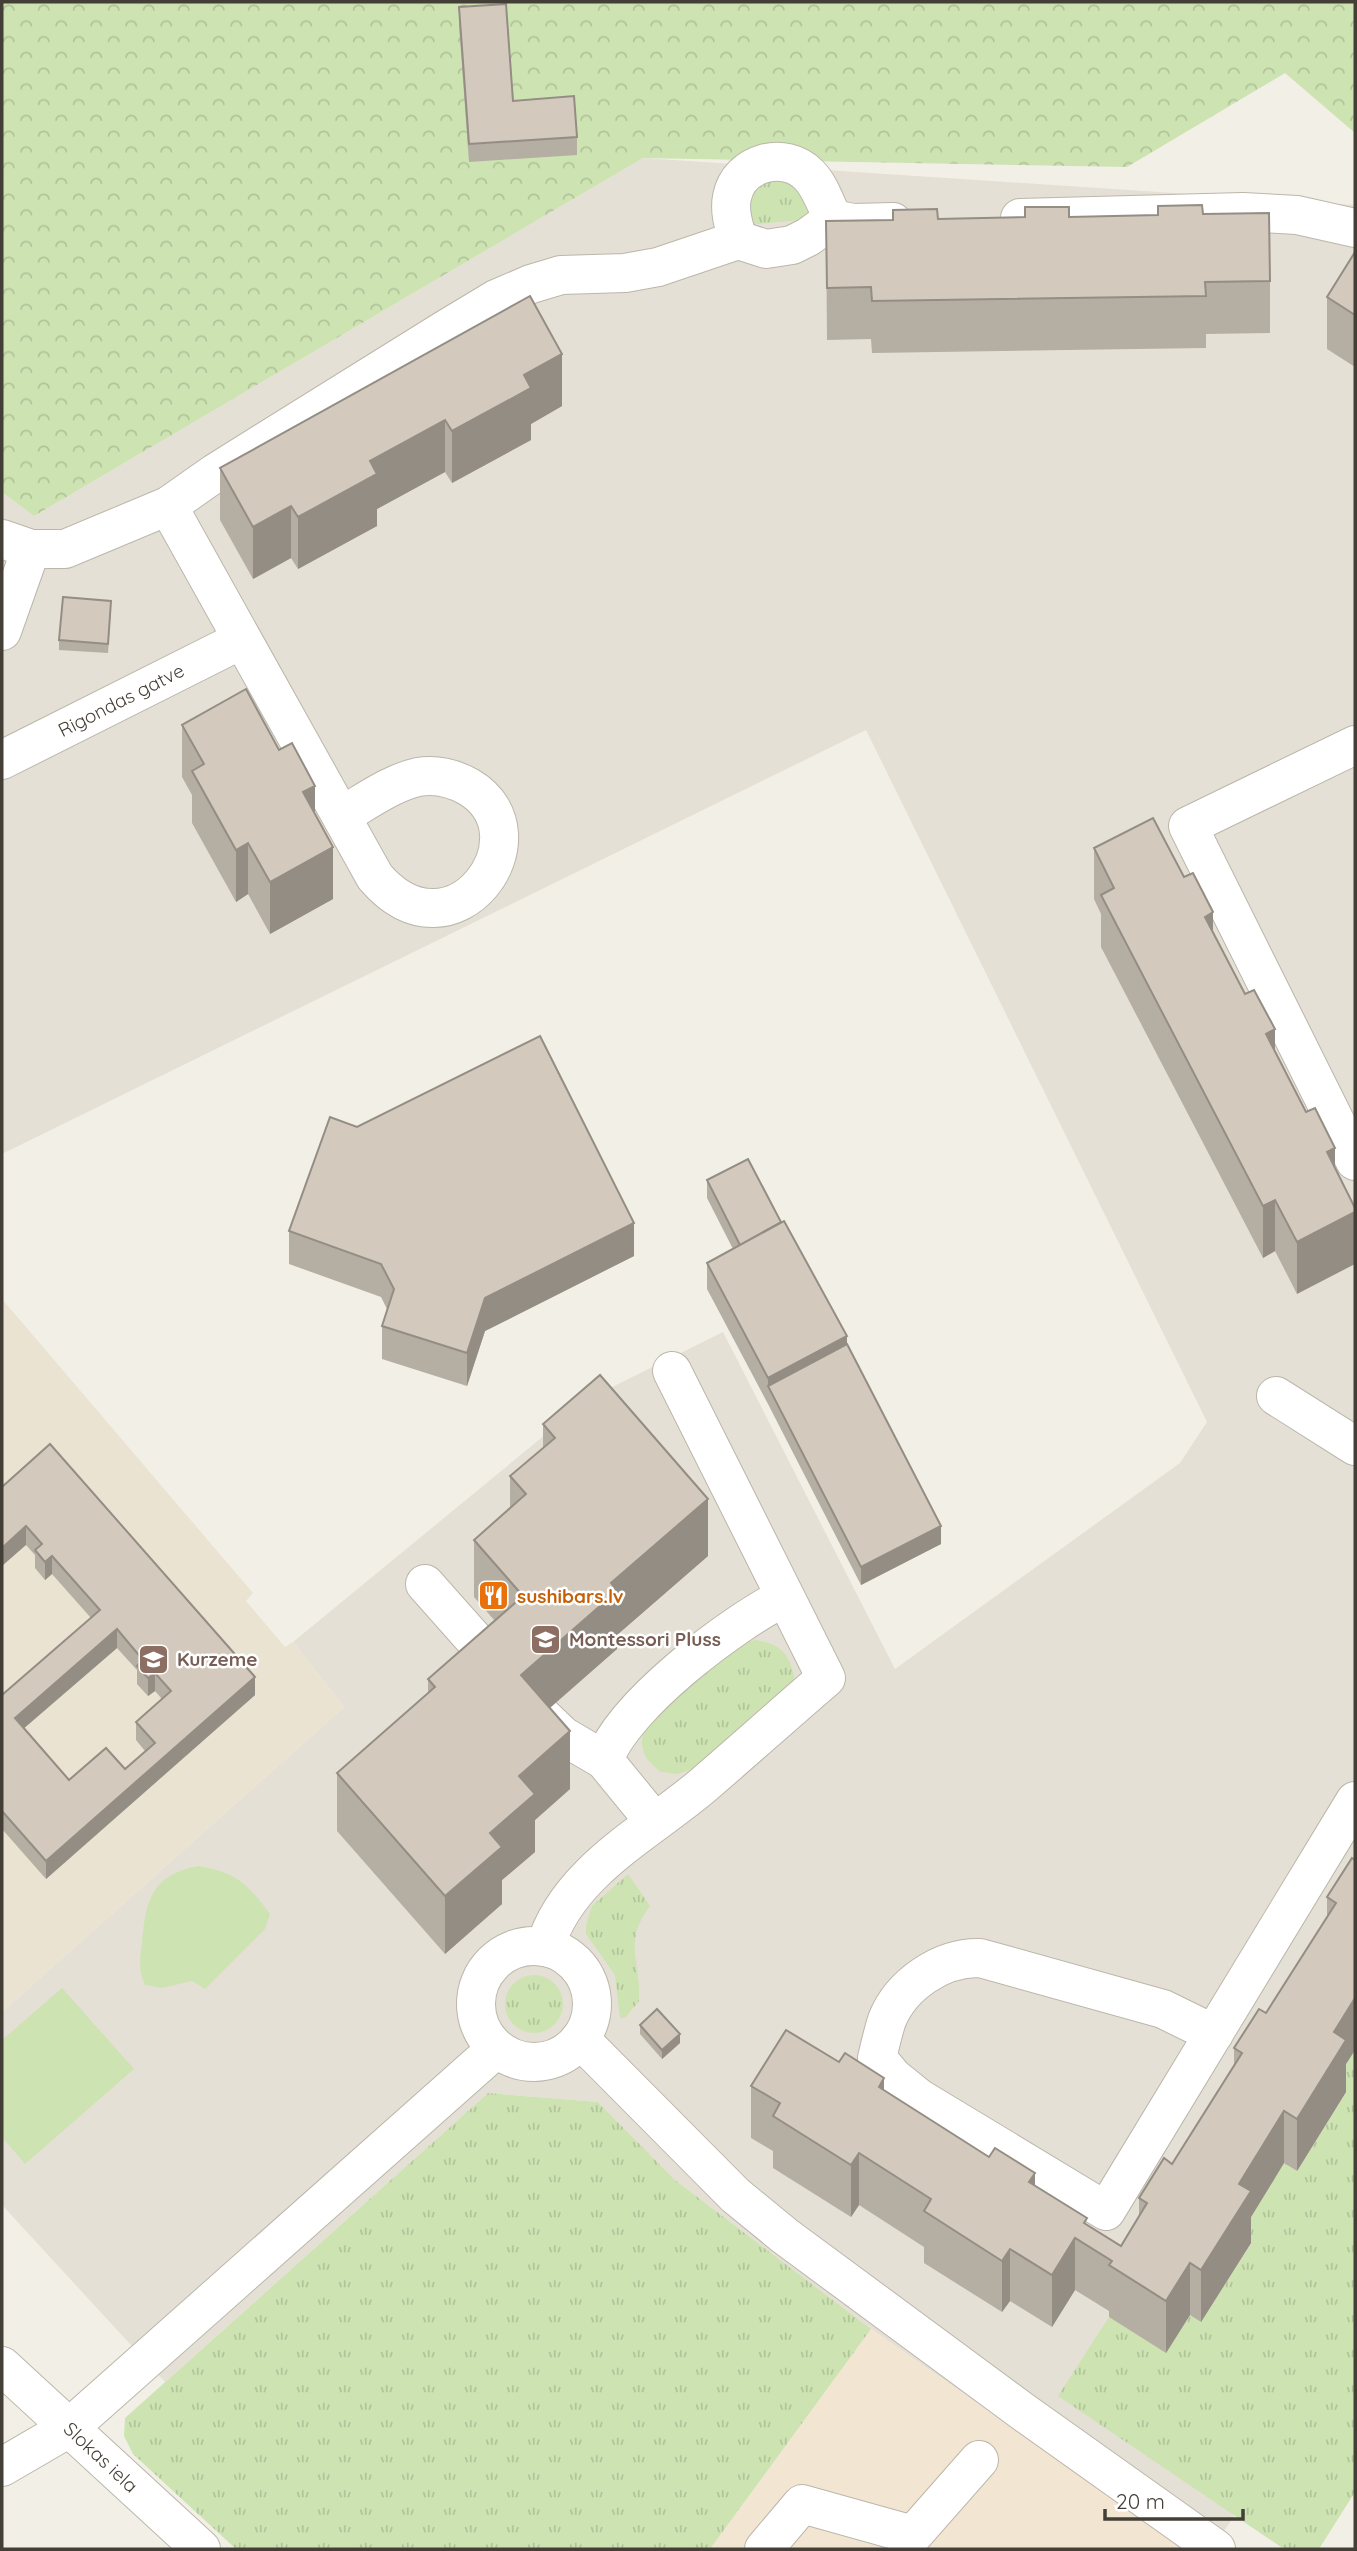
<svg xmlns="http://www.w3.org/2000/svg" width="1357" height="2551" font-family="Quicksand,sans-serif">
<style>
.residential{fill:#e5e0d5}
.commercial{fill:#f2e6d3}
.education{fill:#eae3d2}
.grass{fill:url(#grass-tufts)}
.forest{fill:url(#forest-crowns)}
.park{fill:#cde3b2}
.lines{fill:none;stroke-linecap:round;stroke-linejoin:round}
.minor-casing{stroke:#bcb6aa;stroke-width:40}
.minor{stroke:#fff;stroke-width:38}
.wall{fill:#b5aea3;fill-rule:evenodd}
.shaded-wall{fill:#948d84}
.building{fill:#d3cabd;stroke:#948d84;stroke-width:2;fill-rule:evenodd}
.labels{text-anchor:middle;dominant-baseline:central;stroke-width:5;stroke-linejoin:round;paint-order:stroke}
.street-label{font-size:19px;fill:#443f36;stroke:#fff}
.food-label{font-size:19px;font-weight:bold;fill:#c56008;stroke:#fff;text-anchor:start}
.education-label{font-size:19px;font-weight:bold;fill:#785e54;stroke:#fff;text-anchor:start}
</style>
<defs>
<pattern id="grass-tufts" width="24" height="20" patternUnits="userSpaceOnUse" patternTransform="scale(1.75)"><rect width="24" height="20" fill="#cde3b2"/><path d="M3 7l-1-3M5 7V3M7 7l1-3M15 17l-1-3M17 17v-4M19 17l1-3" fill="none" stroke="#b1c49a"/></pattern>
<pattern id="forest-crowns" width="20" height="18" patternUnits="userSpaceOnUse" patternTransform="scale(1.75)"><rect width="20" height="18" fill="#cde3b2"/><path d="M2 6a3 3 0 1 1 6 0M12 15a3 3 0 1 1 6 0" fill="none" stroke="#b1c49a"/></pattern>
</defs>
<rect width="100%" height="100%" fill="#f2efe7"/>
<path class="residential" d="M643,158L1355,205V2336L1212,2549H1186L871,2329L675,2180L598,2102L488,2093L165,2382L2,2205V2012L344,1707L293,1642L590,1398L723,1332L895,1669L1180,1463L1207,1422L866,730L2,1154V492L34,516Z"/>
<path class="commercial" d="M871,2329L1186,2549H710Z"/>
<path class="education" d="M2,1299L253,1593L246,1601L285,1647L293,1642L344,1707L2,2012Z"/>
<g class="grass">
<path d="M783,179L808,198L810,219L750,225V196L763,182Z"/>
<path d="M756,1640C782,1645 789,1653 795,1680L790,1690L690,1770L677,1774L661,1772C643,1758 638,1748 645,1726L734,1644Z"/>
<path d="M628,1874L650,1906C622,1943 642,1962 639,2001L625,2018H620L615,1975L586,1934V1925L592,1906Z"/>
<circle cx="534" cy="2004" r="29"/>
<path d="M1355,2050V2492L1319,2549H1284L1058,2396L1109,2317L1166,2352L1190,2315L1201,2322L1251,2244L1239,2236L1284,2163L1297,2171L1346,2093L1334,2084Z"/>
<path d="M488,2093L598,2102L675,2180L871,2329L710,2549H236L133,2454L124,2436L125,2418Z"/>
</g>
<path class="forest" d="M2,2H1355V133L1285,73L1127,167L643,158L34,516L2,492Z"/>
<g class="park">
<path d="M198,1866C236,1872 248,1884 270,1914L265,1929L205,1989L192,1981L162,1988L145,1985C138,1970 140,1958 142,1942C146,1899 152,1875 198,1866Z"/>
<path d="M62,1988L134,2069L25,2164L2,2137V2040Z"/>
</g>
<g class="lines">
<defs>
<g id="minor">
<path d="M1020,218L1243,212L1297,215L1355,228"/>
<path d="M738,240C734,226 729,212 732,197C739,162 785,150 809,175C820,186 826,205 833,219"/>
<path d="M168,506L375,877C453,968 549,835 469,787C453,778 436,774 418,777C391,783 364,803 341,816"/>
<path d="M2,539L31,549H65L168,506L215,473L446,329L496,299L531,284L561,275L625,273L658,267L738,240L766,249L792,245L808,237L833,219L853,223L893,222"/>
<path d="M2,631L31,549"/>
<path d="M1355,745L1188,826L1355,1161"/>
<path d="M2,760L241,640"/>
<path d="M1276,1396L1355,1446"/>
<path d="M425,1584L503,1672"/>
<path d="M541,1715L563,1736L604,1760L654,1821"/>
<path d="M604,1760C624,1705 732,1623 785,1597"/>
<circle cx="534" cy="2004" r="58"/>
<path d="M545,1947C567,1873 645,1834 701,1787C743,1751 784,1714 826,1678L672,1371"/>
<path d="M1214,2034L1163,2009L980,1958C941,1957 901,1985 887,2020C883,2032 880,2046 877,2058L893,2077L919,2098L1106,2211L1355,1801"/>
<path d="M580,2039L735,2195L785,2236L1022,2411L1216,2549"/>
<path d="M2,2366L201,2549"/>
<path d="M2,2467L69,2428L496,2049"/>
<path d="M764,2549L802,2504L913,2535L979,2460"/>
</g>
</defs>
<use href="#minor" class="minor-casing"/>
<use href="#minor" class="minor"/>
</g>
<g class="wall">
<path d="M459,7L513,101L577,137V155L469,162L459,25Z"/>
<path d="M1203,214L1270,281V333L1206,334V348L872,353L871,339L827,340L826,221Z"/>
<path d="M1355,252V367L1327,349V297Z"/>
<path d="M562,354V406L531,424V440L452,483L445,472L377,509V526L298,569L291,558L253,579L220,520V468Z"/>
<path d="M111,610L108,653L59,650V640Z"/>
<path d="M182,725L315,814L333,899L270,934L248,894L236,902L192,823V795L182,777Z"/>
<path d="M1094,848L1213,933L1306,1112L1297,1294L1275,1251L1263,1258L1101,947V914L1094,899Z"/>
<path d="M707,1180L781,1222L847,1344L941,1544L861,1585L768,1404L707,1289V1263L733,1249L707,1198Z"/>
<path d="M289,1231L634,1256L485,1331L467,1386L382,1359V1326L387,1309L381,1297L289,1264Z"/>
<path d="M543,1424L708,1556L617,1635V1649L550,1708L570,1789L535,1820V1852L502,1880V1904L445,1954L337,1831V1773L428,1694V1679L495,1621L474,1597V1540L510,1508V1476L543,1448Z"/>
<path d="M2,1487L255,1695L46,1879L2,1829V1695L91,1618L52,1574L45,1580L35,1568V1555L26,1545ZM117,1648L137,1670V1684L148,1696L155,1691L162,1699L136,1722V1740L145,1751L125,1769L69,1780L24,1728Z"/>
<path d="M1355,1860V2050L1346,2064V2092L1297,2171L1284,2163L1251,2217V2243L1201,2322L1190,2315L1166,2353L1109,2317V2311L1075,2290L1052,2327L1010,2301L1002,2312L924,2263V2247L859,2205L851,2217L773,2168V2151L751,2138V2086L884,2091L1035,2186L1087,2225L1121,2246L1139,2217V2198L1172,2164L1234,2065V2048L1266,2013L1327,1917V1897Z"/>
<path d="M640,2025L680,2043L662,2059L640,2034Z"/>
</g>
<g class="shaded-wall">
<path d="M562,354V406L531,424V440L452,483V431L524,375Z"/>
<path d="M445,420V472L377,509V526L298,569V517L370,461Z"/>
<path d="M291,506V558L253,579V527Z"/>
<path d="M315,786V838L303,792Z"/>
<path d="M248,843V894L236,902V850Z"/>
<path d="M333,847V899L270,934V882Z"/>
<path d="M1213,912V964L1205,917Z"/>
<path d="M1275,1029V1081L1266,1034Z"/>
<path d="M1335,1148V1199L1327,1152Z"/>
<path d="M1275,1200V1251L1263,1258V1206Z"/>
<path d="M1355,1212V1264L1297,1294V1242Z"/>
<path d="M634,1223V1256L485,1331L467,1386V1353L485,1298Z"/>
<path d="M847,1336V1362L768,1386V1378Z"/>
<path d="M708,1499V1556L617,1635V1649L521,1733V1675L611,1583Z"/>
<path d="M26,1526V1545L2,1566V1548Z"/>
<path d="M941,1526V1544L861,1585V1567Z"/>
<path d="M52,1556V1574L45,1580V1562Z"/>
<path d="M117,1629V1648L15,1736V1718Z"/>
<path d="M155,1673V1691L148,1696V1678Z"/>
<path d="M255,1677V1695L46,1879V1861Z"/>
<path d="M570,1731V1789L535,1820V1852L502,1880V1904L445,1954V1896L490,1833L519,1776Z"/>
<path d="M1355,1998V2050L1346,2064V2092L1297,2171V2119L1334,2032Z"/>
<path d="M680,2034V2043L662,2059V2050Z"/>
<path d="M884,2078V2130L879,2087Z"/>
<path d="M1284,2111V2163L1251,2217V2243L1201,2322V2270L1239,2184Z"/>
<path d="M859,2153V2205L851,2217V2165Z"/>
<path d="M1035,2173V2225L1029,2182Z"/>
<path d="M1075,2238V2290L1052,2327V2275Z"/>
<path d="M1010,2249V2301L1002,2312V2261Z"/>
<path d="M1190,2263V2315L1166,2353V2301Z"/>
</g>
<g class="building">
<path d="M506,4L513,101L574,96L577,137L469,144L459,7Z"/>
<path d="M1202,205L1203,214L1269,213L1270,281L1205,282L1206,296L872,301L871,287L827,288L826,221L893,220V210L937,209L938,219L1025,217V207H1069V217L1158,215V206Z"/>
<path d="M1355,252V315L1327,297Z"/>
<path d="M530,296L562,354L524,375L531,388L452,431L445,420L370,461L377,474L298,517L291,506L253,527L220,468Z"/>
<path d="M63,597L111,601L108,644L59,640Z"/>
<path d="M246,689L279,750L292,743L315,786L303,792L333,847L270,882L248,843L236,850L192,771L204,764L182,725Z"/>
<path d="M1153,818L1184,877L1193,873L1213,912L1205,917L1245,994L1254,990L1275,1029L1266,1034L1306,1112L1315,1108L1335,1148L1327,1152L1355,1208V1212L1297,1242L1275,1200L1263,1206L1101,895L1114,888L1094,848Z"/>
<path d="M540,1036L634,1223L485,1298L467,1353L382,1326L394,1289L381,1264L289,1231L330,1117L357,1127Z"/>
<path d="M748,1159L781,1222L740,1245L707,1180Z"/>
<path d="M784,1221L847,1336L768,1378L707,1263Z"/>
<path d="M847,1344L941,1526L861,1567L768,1386Z"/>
<path d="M600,1375L708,1499L611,1583L617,1591L521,1675L570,1731L519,1776L535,1794L490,1833L502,1847L445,1896L337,1773L435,1687L428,1679L523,1596L474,1540L526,1494L510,1476L555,1438L543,1424Z"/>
<path d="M50,1444L255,1677L46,1861L2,1811V1695L100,1610L52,1556L45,1562L35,1550L42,1544L26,1526L2,1548V1487ZM117,1629L143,1660L137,1666L148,1678L155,1673L171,1691L136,1722L155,1743L125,1769L106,1748L69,1780L15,1718Z"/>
<path d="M1352,1858L1355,1860V1998L1334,2032L1346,2040L1297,2119L1284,2111L1239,2184L1251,2191L1201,2270L1190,2263L1166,2301L1109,2265L1112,2261L1075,2238L1052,2275L1010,2249L1002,2261L924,2211L931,2199L859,2153L851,2165L773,2116L780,2103L751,2086L786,2030L839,2062L845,2053L884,2078L879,2087L989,2157L995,2148L1035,2173L1029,2182L1087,2218L1084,2223L1121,2246L1147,2203L1139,2198L1164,2158L1172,2164L1242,2053L1234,2048L1259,2009L1266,2013L1336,1903L1327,1897Z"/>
<path d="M657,2009L680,2034L662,2050L640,2025Z"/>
</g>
<defs>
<symbol id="restaurant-square" viewBox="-11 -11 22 22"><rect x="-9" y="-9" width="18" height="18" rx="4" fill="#e8710a" stroke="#fff"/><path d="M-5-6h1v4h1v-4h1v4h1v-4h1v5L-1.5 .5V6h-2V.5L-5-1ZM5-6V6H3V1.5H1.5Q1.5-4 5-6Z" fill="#fff"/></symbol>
<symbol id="school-square" viewBox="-11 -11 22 22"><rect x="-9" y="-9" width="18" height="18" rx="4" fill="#8d6e63" stroke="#fff"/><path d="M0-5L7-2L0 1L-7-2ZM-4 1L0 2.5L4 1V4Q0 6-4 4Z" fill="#fff"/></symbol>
</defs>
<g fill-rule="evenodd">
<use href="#restaurant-square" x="476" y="1578" width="35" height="35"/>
<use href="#school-square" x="528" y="1622" width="35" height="35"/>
<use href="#school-square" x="136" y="1642" width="35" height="35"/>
</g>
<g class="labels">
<g class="street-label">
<text transform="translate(121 700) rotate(-27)">Rigondas gatve</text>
<text transform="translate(101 2457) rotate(43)">Slokas iela</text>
</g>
<g class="food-label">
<text x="517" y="1596">sushibars.lv</text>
</g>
<g class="education-label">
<text x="569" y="1639">Montessori Pluss</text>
<text x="177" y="1659">Kurzeme</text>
</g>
</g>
<rect width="1357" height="2551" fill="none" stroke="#443f36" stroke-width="7"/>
<path d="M1105 2509v10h138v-10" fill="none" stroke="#443f36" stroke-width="3.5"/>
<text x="1116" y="2509" font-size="21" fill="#443f36" stroke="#ffffff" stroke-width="5" paint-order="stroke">20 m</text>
</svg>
